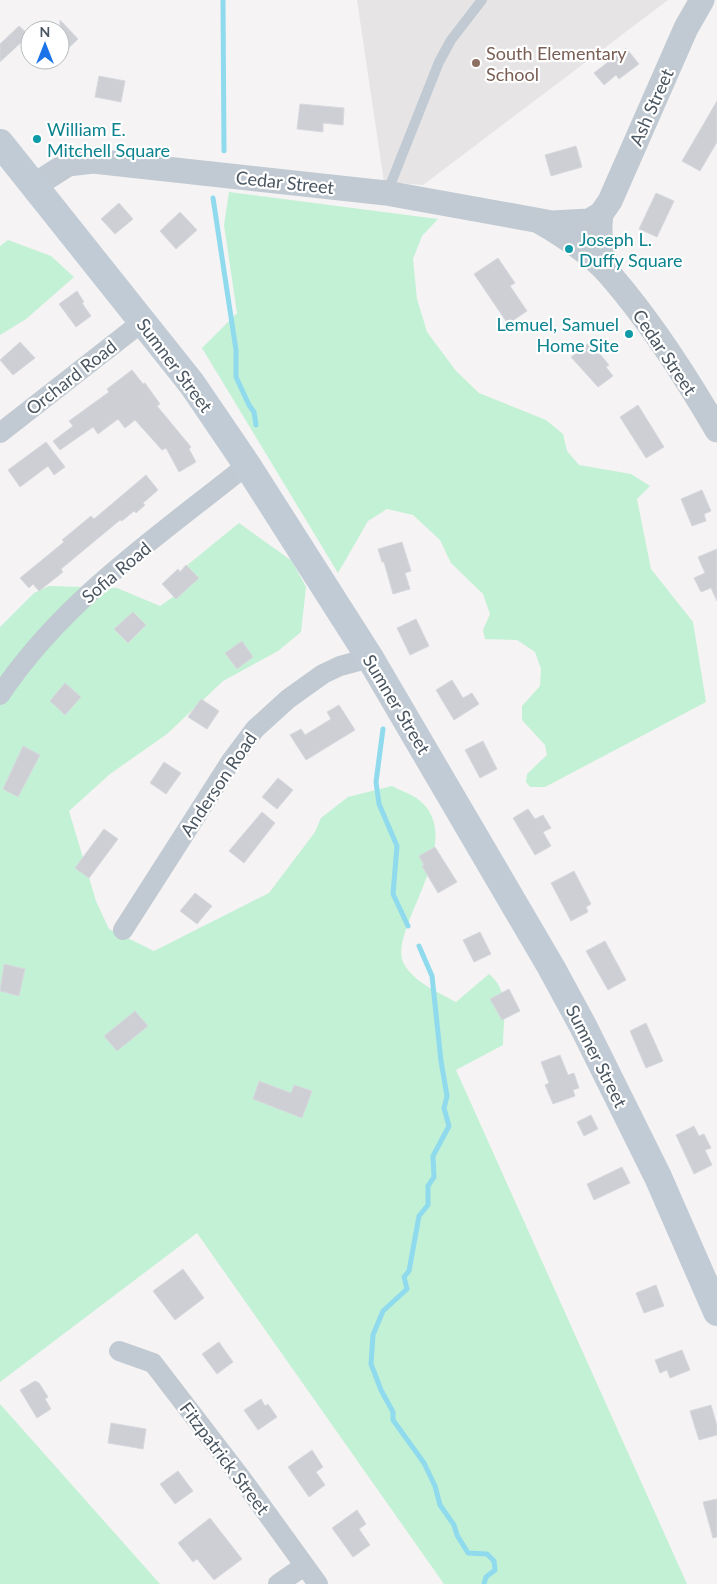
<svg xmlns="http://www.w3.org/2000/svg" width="717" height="1584" font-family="Lato,sans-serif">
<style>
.education{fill:#e6e4e5}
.green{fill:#c3f1d5}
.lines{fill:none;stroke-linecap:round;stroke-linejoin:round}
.stream{stroke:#90daee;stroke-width:5}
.building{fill:#cdcfd5;stroke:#d7d9de}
.service{stroke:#c1cad2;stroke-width:10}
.minor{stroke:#c1cad2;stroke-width:20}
.tertiary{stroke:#c1cad2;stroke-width:25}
.secondary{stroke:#c1cbd6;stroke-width:28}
.education-dot{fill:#8d6e63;stroke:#fff;stroke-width:2}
.culture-dot{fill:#0f9aa8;stroke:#fff;stroke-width:2}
.labels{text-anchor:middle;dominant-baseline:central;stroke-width:4.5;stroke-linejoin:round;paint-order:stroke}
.education-label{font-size:18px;fill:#785e54;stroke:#fff;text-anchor:start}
.street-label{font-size:18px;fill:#4a5661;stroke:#fff}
.culture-label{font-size:18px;fill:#0d838f;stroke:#fff;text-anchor:start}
</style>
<rect width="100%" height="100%" fill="#f5f3f3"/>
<path class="education" d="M357,0H668L423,185L384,182Z"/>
<g class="green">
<path d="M229,192L438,219L422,236L413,259L417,299L427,332L456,371L479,393L546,420L563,434L567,451L579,465L631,474L650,486L637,499L651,569L693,622L706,702L545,787H530L526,782L527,774L547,755L545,745L522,720V706L540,686L541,669L535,652L517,640L485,639L483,630L490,614L483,594L451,563L440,540L413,515L387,509L368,521L338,573L202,348L237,313L224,225Z"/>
<path d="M8,240L51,256L74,277L26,319L0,335V246Z"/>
<path d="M239,523L292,561L306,587L301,632L278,651L223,681L167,734L110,774L69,811L96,901L109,929L154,951L269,893L315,832L321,818L348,797L392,786C401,791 412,794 419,800C470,841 385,932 404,964C415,983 438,992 456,1002L489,974C511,992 503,1019 503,1045L456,1070L687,1584H444L197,1233L0,1382V627L34,593L49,586L117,588L160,606L173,597L185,567Z"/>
<path d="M0,1404L160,1584H0Z"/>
</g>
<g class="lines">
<g class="stream">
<path d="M223,0L224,151"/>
<path d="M213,198L236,350V377L249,405L254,412L256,425"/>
<path d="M383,729L376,782L379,804L397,846L393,894L408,926"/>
<path d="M419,946L432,976L441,1061L447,1096L444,1108L449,1126L433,1156L434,1177L428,1186V1205L419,1216L409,1271L404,1277L407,1289L383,1311L373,1335L371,1364L381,1390L393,1412V1420L424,1463L435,1486L440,1505L454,1525L457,1535L468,1553L487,1554L494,1561L495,1570L486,1577L484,1584"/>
</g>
</g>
<g class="building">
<path d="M60,20L78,39L60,56Z"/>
<path d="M19,26L29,35L0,62V44Z"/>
<path d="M626,48L639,64L619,79L616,75L604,85L594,73Z"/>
<path d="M99,76L125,81L121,102L95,97Z"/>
<path d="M717,101V142L700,171L682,161Z"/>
<path d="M300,104L344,108L343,125L323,123V132L297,129Z"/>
<path d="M576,146L582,167L551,176L545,155Z"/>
<path d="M656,193L674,201L657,237L639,229Z"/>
<path d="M119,203L133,219L115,234L101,219Z"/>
<path d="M180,212L197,230L176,249L160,231Z"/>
<path d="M498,258L515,283L510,286L527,311L508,324L474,274Z"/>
<path d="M77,291L84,302L82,303L91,316L76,327L59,304Z"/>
<path d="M20,342L35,358L13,375L0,360Z"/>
<path d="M590,342L609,365L606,367L613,376L598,387L571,357Z"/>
<path d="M132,370L143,384L145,383L160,404L157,406L191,447L189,449L196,462L179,472L166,448L162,450L135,420L125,428L118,419L98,434L93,427L60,450L53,441L73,426L69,421L109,392L107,389Z"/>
<path d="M638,405L664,447L646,458L620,417Z"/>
<path d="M46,442L65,467L54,475L48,466L20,487L8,470Z"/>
<path d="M146,475L158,490L143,503L145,505L136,513L134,511L122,521L120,520L61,569L63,572L39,591L33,584L29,588L20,578L64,542L62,540L91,516L94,519Z"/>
<path d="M702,490L711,511L704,514L706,521L692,526L681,499Z"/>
<path d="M402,542L411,571L405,573L410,589L393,594L384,562H382L378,549Z"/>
<path d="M717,549V601L711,588L701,592L694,578L705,573L698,557Z"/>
<path d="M186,565L199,578L176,599L162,584L178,569L180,572Z"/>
<path d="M133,612L146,625L128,643L114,629Z"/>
<path d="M416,619L429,646L410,655L397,628Z"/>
<path d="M242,641L253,657L237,669L225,653Z"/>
<path d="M452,680L463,698L472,693L479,704L454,720L436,690Z"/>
<path d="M65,683L81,697L65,715L50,701Z"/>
<path d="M201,699L219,711L207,729L188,717Z"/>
<path d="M339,705L355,730L306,760L290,735L301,729L305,735L331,719L327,712Z"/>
<path d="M483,741L497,769L480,778L465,750Z"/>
<path d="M23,746L40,755L18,797L3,789Z"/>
<path d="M164,762L181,773L166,794L150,783Z"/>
<path d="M278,778L293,790L277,809L262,797Z"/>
<path d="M528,809L535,819L543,815L551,828L543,832L551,846L535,855L513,818Z"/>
<path d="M262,812L275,823L244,863L229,851Z"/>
<path d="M104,829L118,839L89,878L75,868Z"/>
<path d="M435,847L457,882L438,893L422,866L424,865L419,856Z"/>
<path d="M574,871L591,904L586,907L588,912L571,921L551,883Z"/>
<path d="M195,893L212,906L197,924L180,911Z"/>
<path d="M480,932L491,954L474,962L463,940Z"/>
<path d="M605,941L626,980L608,990L586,951Z"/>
<path d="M4,964L25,969L19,996L0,991Z"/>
<path d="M509,989L520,1011L502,1020L490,999Z"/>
<path d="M135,1011L148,1026L117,1051L104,1036Z"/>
<path d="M646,1023L663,1061L646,1068L630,1031Z"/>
<path d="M560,1055L568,1075L574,1073L579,1088L573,1090L575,1096L553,1104L545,1085L549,1083L541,1062Z"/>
<path d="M259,1081L291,1093L294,1085L312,1091L302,1118L253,1099Z"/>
<path d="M591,1115L598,1129L584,1136L577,1122Z"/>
<path d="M694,1126L699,1136L704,1134L711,1148L705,1150L712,1165L694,1174L676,1135Z"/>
<path d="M622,1167L630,1183L594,1200L587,1184Z"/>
<path d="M183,1269L204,1298L175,1320L153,1291Z"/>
<path d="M656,1285L664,1306L644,1313L636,1293Z"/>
<path d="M219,1342L233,1362L217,1374L202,1354Z"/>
<path d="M682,1350L690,1370L670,1378L667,1370L660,1373L655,1360Z"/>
<path d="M35,1381L39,1383L48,1397L45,1399L51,1409L37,1418L20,1390Z"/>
<path d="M261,1399L265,1406L268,1404L277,1417L258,1430L244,1410Z"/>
<path d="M711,1405L717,1426V1435L699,1440L690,1411Z"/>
<path d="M111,1423L146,1429L143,1449L108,1443Z"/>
<path d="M312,1450L323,1467L316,1472L325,1485L309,1497L288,1467Z"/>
<path d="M178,1471L193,1491L175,1504L160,1484Z"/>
<path d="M717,1499V1537L713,1538L703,1502Z"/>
<path d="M357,1510L366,1524L359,1529L370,1545L353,1557L332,1528Z"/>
<path d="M210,1518L242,1559L214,1580L197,1559L193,1562L178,1543Z"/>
</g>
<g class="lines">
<path class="service" d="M387,193L439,62L451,40L482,0"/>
<g class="minor">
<path d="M0,433L142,322"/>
<path d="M0,695C63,600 160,535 247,465"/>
<path d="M123,930L231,761L255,729L288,699L323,674L340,666L370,658"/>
<path d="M119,1351L153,1363L242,1479L318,1584"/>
<path d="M278,1584L304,1566"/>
</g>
<g class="tertiary">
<path d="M35,185L68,164L93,161L386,193L552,223L589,221L601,214L610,201L686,28L702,0"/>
<path d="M601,214C598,237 601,254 611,275"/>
<path d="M542,223C566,237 593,255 611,276C649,320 688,380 717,430"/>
</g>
<path class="secondary" d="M0,143L192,384L247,465L370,658L551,967L583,1026L658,1177L717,1312"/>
</g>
<circle class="education-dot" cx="476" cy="63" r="5"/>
<g class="culture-dot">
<circle cx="37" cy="139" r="5"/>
<circle cx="569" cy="249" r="5"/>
<circle cx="629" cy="334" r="5"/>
</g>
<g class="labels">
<g class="education-label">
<text x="486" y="53">South Elementary<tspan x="486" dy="21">School</tspan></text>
</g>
<g class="street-label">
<text transform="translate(651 107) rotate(-66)">Ash Street</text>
<text transform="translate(285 182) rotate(6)">Cedar Street</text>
<text transform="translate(665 352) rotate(56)">Cedar Street</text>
<text transform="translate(175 365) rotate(53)">Sumner Street</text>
<text transform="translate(71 377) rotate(-38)">Orchard Road</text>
<text transform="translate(116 572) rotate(-40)">Sofia Road</text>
<text transform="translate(397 704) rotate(59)">Sumner Street</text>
<text transform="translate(218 784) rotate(-56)">Anderson Road</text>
<text transform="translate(597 1056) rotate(63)">Sumner Street</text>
<text transform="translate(225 1458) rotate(53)">Fitzpatrick Street</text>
</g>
<g class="culture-label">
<text x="47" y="129">William E.<tspan x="47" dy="21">Mitchell Square</tspan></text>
<text x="579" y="239">Joseph L.<tspan x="579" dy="21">Duffy Square</tspan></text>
<text x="619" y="324" text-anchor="end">Lemuel, Samuel<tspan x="619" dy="21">Home Site</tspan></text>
</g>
</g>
<g transform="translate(45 45)"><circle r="24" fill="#ffffff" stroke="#b7bbc0"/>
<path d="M0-4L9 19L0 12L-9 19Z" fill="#1a73e8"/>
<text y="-8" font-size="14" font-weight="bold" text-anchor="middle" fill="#4a5661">N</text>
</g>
</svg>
